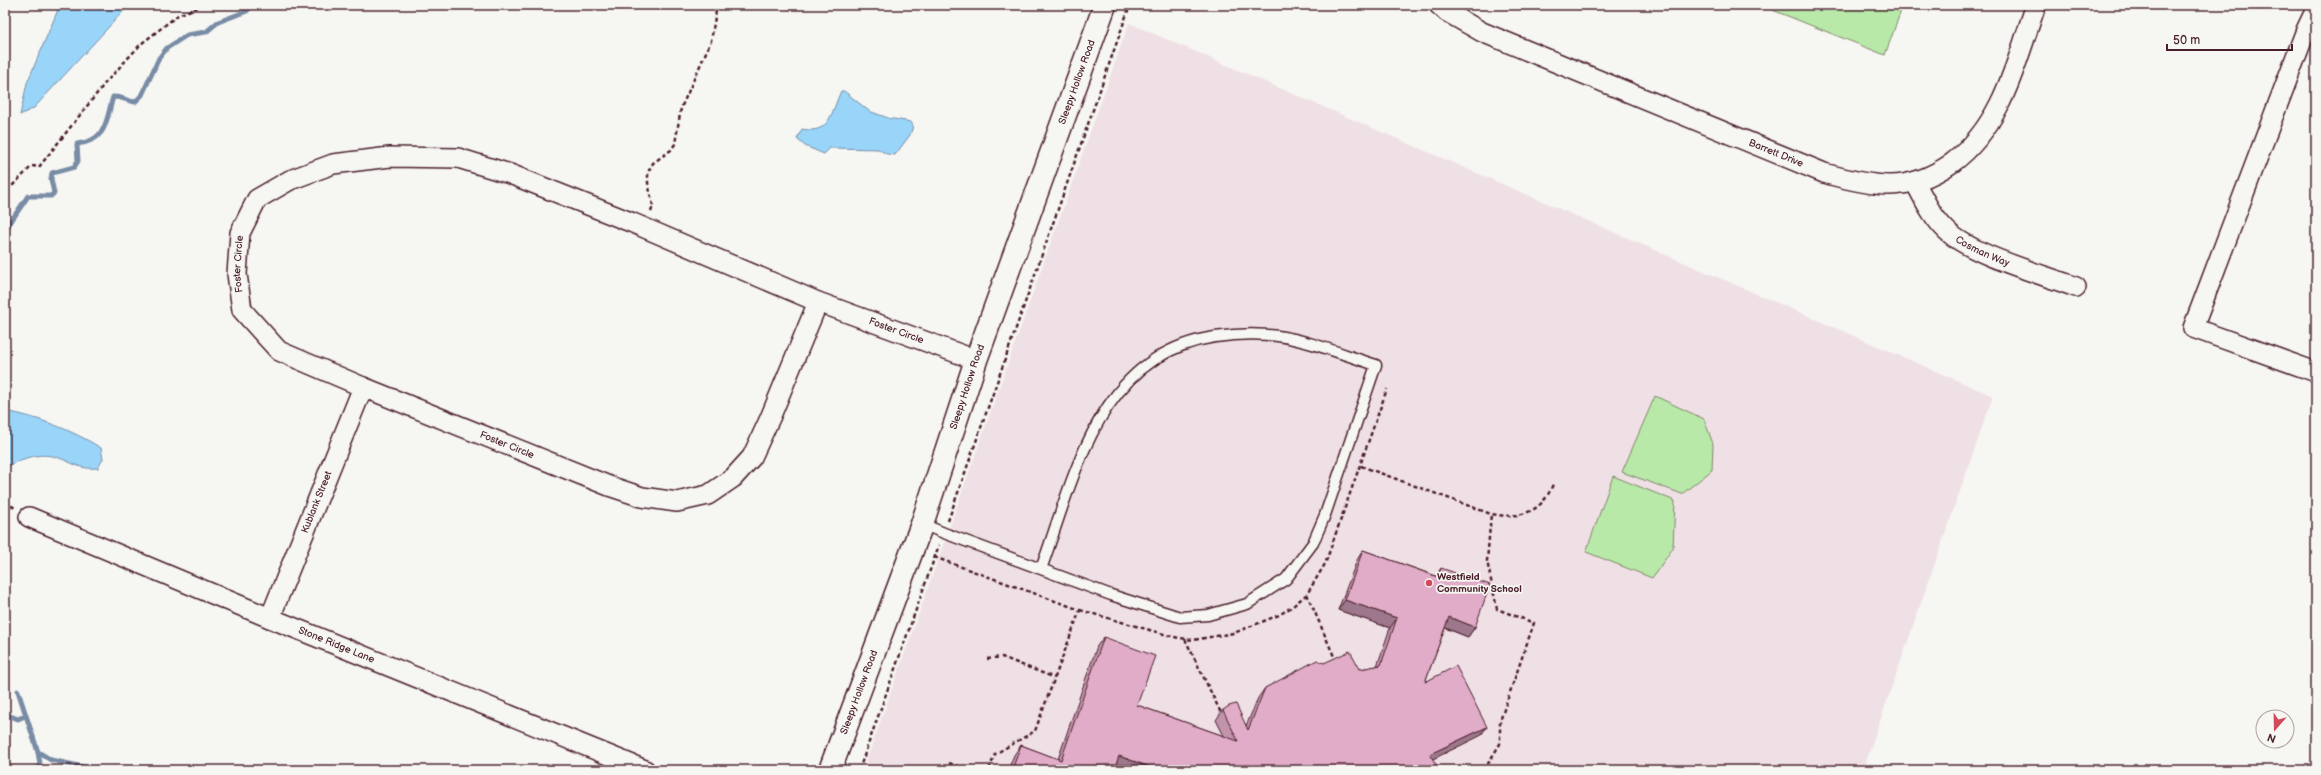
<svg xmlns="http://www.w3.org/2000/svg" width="2321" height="775" font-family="'Balsamiq Sans',sans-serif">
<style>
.built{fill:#efe0e5}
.green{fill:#b8e9a9;stroke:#81846a}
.water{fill:#98d5f8;stroke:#798ca6}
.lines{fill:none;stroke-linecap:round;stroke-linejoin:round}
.stream{stroke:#798ca6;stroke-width:5}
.service-casing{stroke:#4a1f2b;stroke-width:13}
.minor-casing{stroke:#4a1f2b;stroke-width:22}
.tertiary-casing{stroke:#4a1f2b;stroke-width:25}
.path{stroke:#4a1f2b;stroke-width:2.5;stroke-dasharray:4 3;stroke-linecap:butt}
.service{stroke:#f6f6f2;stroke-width:10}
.minor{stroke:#f6f6f2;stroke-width:19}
.tertiary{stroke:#f6f6f2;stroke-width:22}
.wall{fill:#c194ac;stroke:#4a1f2b}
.shaded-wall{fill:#9d788c;stroke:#4a1f2b}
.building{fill:#e0acc8;stroke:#4a1f2b}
.poi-dot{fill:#d1495b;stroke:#f6f6f2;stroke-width:1.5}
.labels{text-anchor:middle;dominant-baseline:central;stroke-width:3.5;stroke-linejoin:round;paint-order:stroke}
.street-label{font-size:10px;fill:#4a1f2b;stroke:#f6f6f2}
.poi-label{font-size:10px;font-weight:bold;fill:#4a1f2b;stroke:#f6f6f2;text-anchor:start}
</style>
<rect width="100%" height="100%" fill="#f6f6f2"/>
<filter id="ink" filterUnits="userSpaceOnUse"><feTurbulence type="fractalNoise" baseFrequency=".025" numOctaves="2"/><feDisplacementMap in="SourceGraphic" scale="8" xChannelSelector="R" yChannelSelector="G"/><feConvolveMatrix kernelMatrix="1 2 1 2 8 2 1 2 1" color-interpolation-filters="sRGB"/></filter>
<g filter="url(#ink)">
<path class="built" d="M1129,23L1993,396L1863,770H863Z"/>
<g class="green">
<path d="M1760,5H1903L1885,55Z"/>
<path d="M1655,396L1704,419L1713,444L1712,470L1682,494L1622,472Z"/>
<path d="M1613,476L1675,501L1673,548L1652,578L1586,552Z"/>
</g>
<g class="water">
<path d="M60,5H129L34,108L20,115L27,83Z"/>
<path d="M841,91H844L869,111L888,118L911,122L913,126L910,135L895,155L887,154L878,149L830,148L824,154L805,146L797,139L802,129C830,135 831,113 841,91Z"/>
<path d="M5,411C38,417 72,430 101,448L103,459L98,468C78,470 73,462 56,457C37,452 22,459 5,467Z"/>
</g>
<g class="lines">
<g class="stream">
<path d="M5,230L28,196H51L54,193L51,179L52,173L74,167L78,161L77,144C108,141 106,119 113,97C121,96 126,101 135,102L142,95L159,58L167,48L187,35L206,32L218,22L247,11L252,5"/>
<path d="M18,691L38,752L41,770"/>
<path d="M5,714L18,719L25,716"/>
<path d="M38,752L51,760L98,770"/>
</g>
<defs>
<path id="service" d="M922,524L944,533L1111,595L1180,617L1208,615L1247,604L1286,579L1313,543L1325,515L1376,365C1344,355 1311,341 1278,336C1256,333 1236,334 1215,337C1098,354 1075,476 1041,569"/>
<g id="minor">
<path id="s1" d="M1439,5L1447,12L1482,32L1824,173C1845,179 1868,185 1890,185C1913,185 1933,176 1952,163C2003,125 2016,62 2036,5"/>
<path d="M2316,9L2306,30L2193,328L2316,372"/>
<path id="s2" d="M1915,182C1924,199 1932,217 1947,231C1972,255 2041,274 2076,287"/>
<path id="s3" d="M818,302L770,418L752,457L733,478L708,495L677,502L642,497L609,486L363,387L279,351L242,310L237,274L240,233L257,199L290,180L333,164L390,157L458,158L510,174L633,223L818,302L976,360"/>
<path id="s4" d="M29,517L270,618L645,770"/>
<path id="s5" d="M270,618L363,387"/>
</g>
<g id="tertiary">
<path id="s6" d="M830,770L922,524L976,360L1105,5"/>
</g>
</defs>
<use href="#service" class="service-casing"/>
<use href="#minor" class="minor-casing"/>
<use href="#tertiary" class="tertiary-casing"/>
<g class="path">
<path d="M5,186L13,185L32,166L39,167L106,82L141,44L178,15L204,5"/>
<path d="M651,212L653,206L648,183V172L653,163L671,150L675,144L681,108L711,41L717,5"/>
<path d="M1361,466L1491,514C1520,519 1542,513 1553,484"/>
<path d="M5,502L15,508"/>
<path d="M948,521L1130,5"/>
<path d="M934,557L1080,610L1035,731L995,754L989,770"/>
<path d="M1307,594L1336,661"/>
<path d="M1080,610L1174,637L1193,640L1234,633L1279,615L1293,606L1307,594L1325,564L1387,389"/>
<path d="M1185,639L1222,715"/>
<path d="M987,659L1002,657L1055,678"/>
<path d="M949,763L968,770"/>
<path d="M859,770L939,545"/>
<path d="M1484,770L1500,744V721L1534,623L1497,609L1487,561L1491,514"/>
</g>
<use href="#service" class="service"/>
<use href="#minor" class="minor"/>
<use href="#tertiary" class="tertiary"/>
</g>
<path class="wall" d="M1363,550L1436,576L1441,568L1475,627L1468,637L1445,628L1425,682L1487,727L1480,736L1116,766L1114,770H1008L1014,755L1021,745L1058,759L1097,646L1104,637L1137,705L1224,736L1216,720L1223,710L1246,726L1258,698L1265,688L1324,663L1360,669L1377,666L1390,628L1338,610L1357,560Z"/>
<g class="shaded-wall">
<path d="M1345,600L1397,618L1390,628L1338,610Z"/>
<path d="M1449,617L1475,627L1468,637L1443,627Z"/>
<path d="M1487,727L1480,736L1423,764L1430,754Z"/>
<path d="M1119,756L1159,770H1126L1112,765Z"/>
</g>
<path class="building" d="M1363,550L1438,577L1441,568L1490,585L1475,627L1449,617L1425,682L1456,666L1487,727L1430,754L1439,770H1159L1119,756L1114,770H1012L1021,745L1061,760L1104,637L1155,656L1137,705L1238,741L1223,710L1229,706L1236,704L1248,730L1265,688L1317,660L1324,663L1350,651L1360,669L1381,665L1397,618L1345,600Z"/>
</g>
<circle class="poi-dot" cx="1429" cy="583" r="4"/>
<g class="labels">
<g class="street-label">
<text stroke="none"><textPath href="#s6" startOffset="731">Sleepy Hollow Road</textPath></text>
<text stroke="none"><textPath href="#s1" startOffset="369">Barrett Drive</textPath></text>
<text stroke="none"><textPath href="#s2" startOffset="100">Cosman Way</textPath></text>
<text stroke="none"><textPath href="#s3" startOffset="787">Foster Circle</textPath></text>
<text stroke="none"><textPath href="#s3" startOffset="1537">Foster Circle</textPath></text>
<text stroke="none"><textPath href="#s6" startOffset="407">Sleepy Hollow Road</textPath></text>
<text transform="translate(507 445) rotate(22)">Foster Circle</text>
<text stroke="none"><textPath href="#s5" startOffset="125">Kublank Street</textPath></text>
<text stroke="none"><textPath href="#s4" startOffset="333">Stone Ridge Lane</textPath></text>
<text stroke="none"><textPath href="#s6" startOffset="83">Sleepy Hollow Road</textPath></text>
</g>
<g class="poi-label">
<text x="1437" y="577">Westfield<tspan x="1437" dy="12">Community School</tspan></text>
</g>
</g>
<rect width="2321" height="775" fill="none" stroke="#f6f6f2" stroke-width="20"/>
<rect x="10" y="10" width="2301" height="755" fill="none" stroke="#4a1f2b" stroke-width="1.5" filter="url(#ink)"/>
<g transform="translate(2275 729) rotate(200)"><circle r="19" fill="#f6f6f2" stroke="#b1a0a2"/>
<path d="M0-3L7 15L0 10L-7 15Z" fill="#d1495b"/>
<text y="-6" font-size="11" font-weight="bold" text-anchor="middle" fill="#4a1f2b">N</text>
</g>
<path d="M2167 44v6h125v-6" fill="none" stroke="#4a1f2b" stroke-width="2"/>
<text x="2173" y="44" font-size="12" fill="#4a1f2b" stroke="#f6f6f2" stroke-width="3" paint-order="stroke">50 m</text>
</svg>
